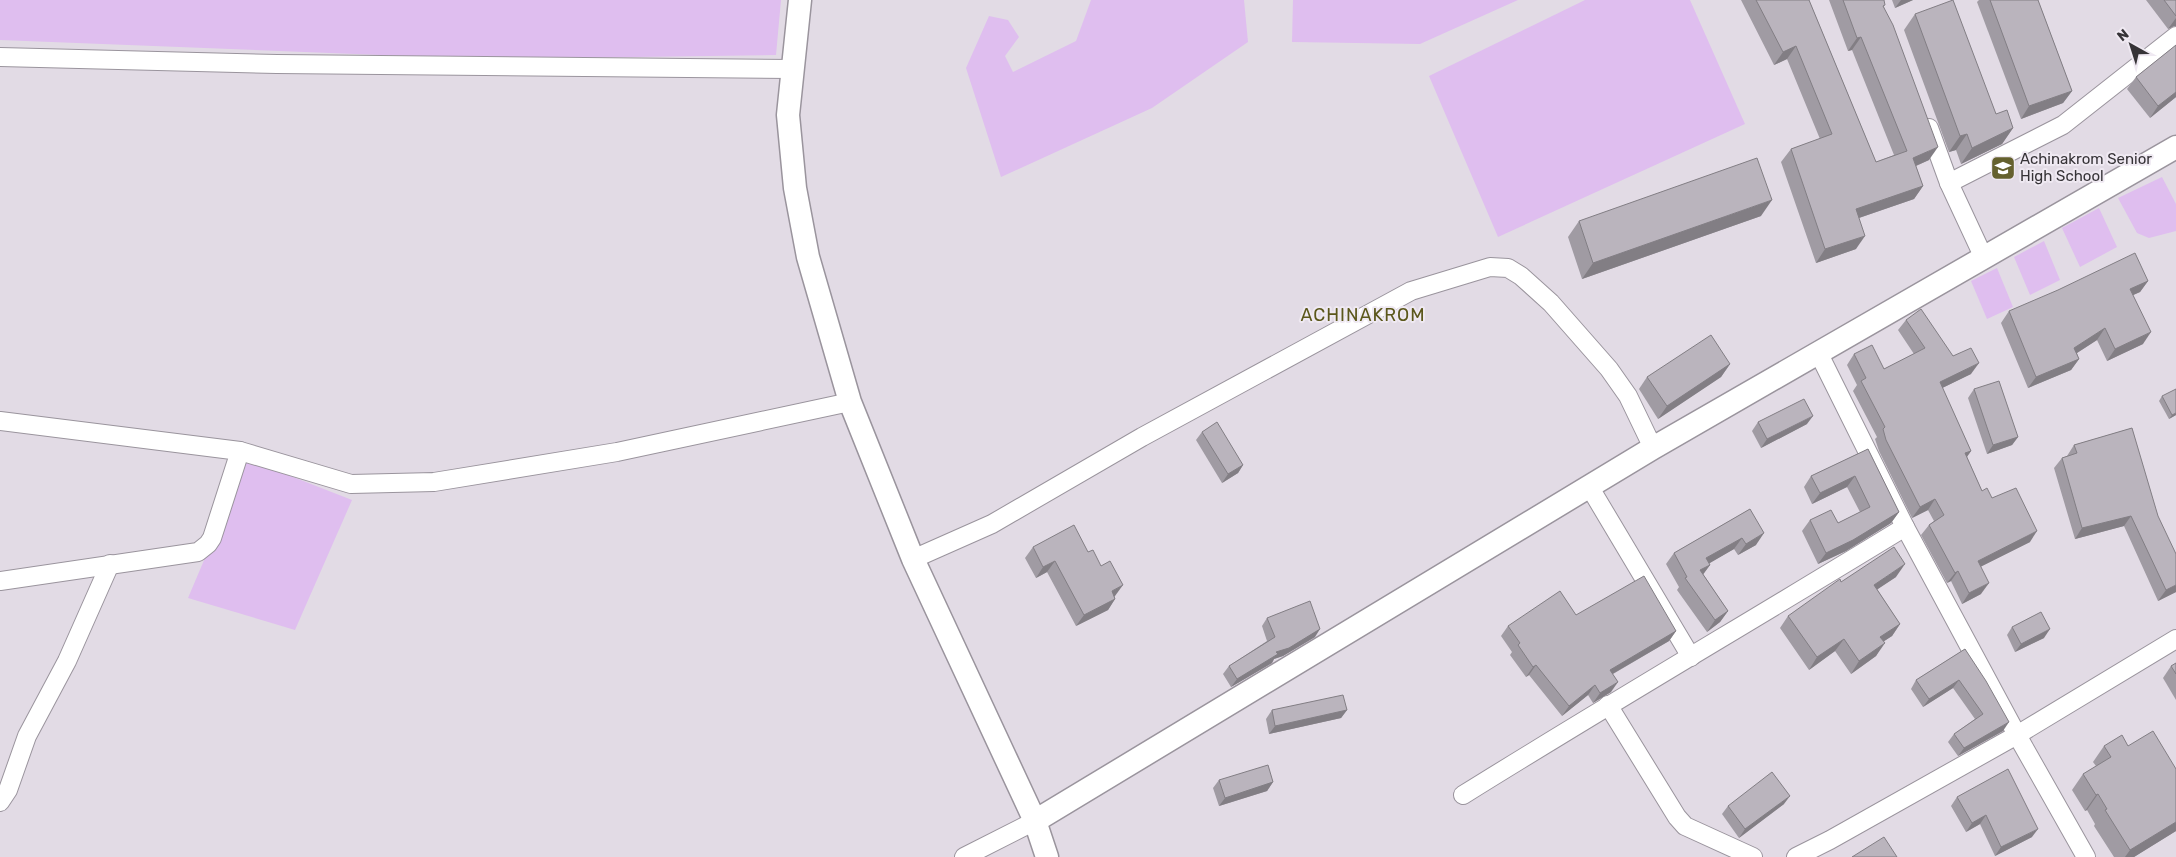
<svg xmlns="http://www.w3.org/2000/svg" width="2176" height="857" font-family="Rubik,sans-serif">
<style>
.green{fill:#dfbeef}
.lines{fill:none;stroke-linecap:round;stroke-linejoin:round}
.minor-casing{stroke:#9a949d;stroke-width:20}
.tertiary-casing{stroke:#9a949d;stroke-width:25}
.minor{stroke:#fff;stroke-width:18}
.tertiary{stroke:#fff;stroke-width:22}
.wall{fill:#a09ba3}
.shaded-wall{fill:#827e84}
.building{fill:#bab4bd;stroke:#827e84}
.labels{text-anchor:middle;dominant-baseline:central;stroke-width:4;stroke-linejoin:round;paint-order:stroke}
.poi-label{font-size:15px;fill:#363337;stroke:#efe9f2;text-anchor:start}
.quarter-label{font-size:18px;letter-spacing:1px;fill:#5b571b;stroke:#efe9f2}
</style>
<rect width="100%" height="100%" fill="#e2dbe5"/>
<g class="green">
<path d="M0,0H781L776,55L482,59L0,40Z"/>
<path d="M1091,0H1244L1248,42L1152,108L1001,177L966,68L989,16L1008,20L1019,37L1005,56L1013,72L1076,41Z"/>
<path d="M1293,0H1518L1420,44L1292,42Z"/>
<path d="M1585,0H1690L1745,124L1498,237L1429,76Z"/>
<path d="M2162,177L2176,204V231L2149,238L2137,233L2118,198Z"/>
<path d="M2099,208L2117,247L2080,267L2062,228Z"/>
<path d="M2044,241L2060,280L2030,295L2014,257Z"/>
<path d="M1997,268L2013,307L1987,319L1971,281Z"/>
<path d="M247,459L352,500L295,630L188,598Z"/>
</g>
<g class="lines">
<defs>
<g id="minor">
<path d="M0,57L277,64L792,69"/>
<path d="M1929,128L1949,183L1983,256"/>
<path d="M1949,183L2063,125L2176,36"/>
<path d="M1818,352L1905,527L2017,735L2176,639"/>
<path d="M0,421L240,451L351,484L434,482L617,452L850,402"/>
<path d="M1589,486L1691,657"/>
<path d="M913,559L992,524L1142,437L1411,291L1490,267L1508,268L1521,276L1551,303L1609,369L1628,396L1653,448"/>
<path d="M0,581L198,552L208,544L212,538L240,451"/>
<path d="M1608,705L1677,817L1685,826L1753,857"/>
<path d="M1463,795C1609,704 1758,617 1905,527"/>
<path d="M0,802L8,790L27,736L67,661L110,564"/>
<path d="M964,857L1035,821"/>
<path d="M1796,857L1830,840L2017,735L2086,857"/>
</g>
<g id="tertiary">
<path d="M800,0L788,115L795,188L808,257L850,402L913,559L1035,821L1047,857"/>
<path d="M1035,821L1653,448L2176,147"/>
</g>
</defs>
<use href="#minor" class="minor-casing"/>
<use href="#tertiary" class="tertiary-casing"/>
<use href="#minor" class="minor"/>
<use href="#tertiary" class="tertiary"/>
</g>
<g class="wall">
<path d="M1741,0H1809L1876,162L1894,155L1852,50L1848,51L1829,0H1884V7L1929,160L1916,166L1923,186L1914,199L1859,218L1856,249L1816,263L1781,162L1791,149L1820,139L1787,59L1774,65Z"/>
<path d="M1892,0H1913L1895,8Z"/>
<path d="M1979,0H2038L2072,91L2063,103L2021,119L1977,2Z"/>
<path d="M2146,0H2176V26H2174L2168,29Z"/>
<path d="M1915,14L1996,114L2013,128L2002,144L1961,164L1956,150L1949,152L1904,30Z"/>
<path d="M2176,45V97L2150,118L2127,89L2136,77Z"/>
<path d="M1761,216L1582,279L1568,237L1579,221Z"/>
<path d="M2148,281L2140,292L2133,295L2143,344L2107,361L2097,340L2077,353L2079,359L2071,370L2028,388L2001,323L2009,311Z"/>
<path d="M1906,320L1953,356L1971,374L1942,388L1971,451L1967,457L1982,491L1992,498L2030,542L1980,567L1981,594L1962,604L1951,581L1947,583L1921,535L1929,525L1934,521L1928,510L1912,518L1879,451L1875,439L1877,437L1853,391L1857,385L1847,365L1854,354L1884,369L1914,354L1898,330Z"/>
<path d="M1730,364L1721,377L1658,419L1639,389L1647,377Z"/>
<path d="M1974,389L2018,437L2012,445L1987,454L1968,398Z"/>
<path d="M2162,396L2176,415L2169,419L2159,401Z"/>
<path d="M1758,422L1807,424L1761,448L1752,431Z"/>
<path d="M2132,428L2176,592L2158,601L2124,526L2075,539L2054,468L2062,458L2067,456L2074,445Z"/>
<path d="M1202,432L1243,465L1238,473L1222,483L1196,440Z"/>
<path d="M1868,449L1899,512L1891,523L1846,551L1818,564L1802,531L1810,520L1838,523L1860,512L1847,487L1812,504L1804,487L1811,476Z"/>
<path d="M1750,509L1756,545L1738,555L1734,549L1709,563L1710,565L1703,574L1728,611L1720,622L1707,632L1677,590L1679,587L1666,564L1674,553Z"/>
<path d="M1033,547L1088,552L1115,596L1114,597L1115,599L1108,610L1076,626L1047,572L1036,578L1025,558Z"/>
<path d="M1896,577L1877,589L1900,624L1892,636L1884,641L1876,656L1851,674L1835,651L1809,670L1780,628L1788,616L1841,582Z"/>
<path d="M1576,615L1676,631L1669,641L1613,674L1611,692L1593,703L1588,695L1562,716L1529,675L1526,677L1510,655L1512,652L1501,636L1508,626Z"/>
<path d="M1267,618L1315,637L1283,656L1274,659L1272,663L1231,687L1223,674L1229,666L1267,641L1262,626Z"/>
<path d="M2012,627L2044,638L2015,652L2007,635Z"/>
<path d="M1965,649L2003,731L1958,756L1948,742L1954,734L1975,719L1953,688L1923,707L1911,689L1916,680Z"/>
<path d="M2176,663V700L2163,678L2171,666Z"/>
<path d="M1272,710H1347L1341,718L1269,734L1266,719Z"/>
<path d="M2104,746L2176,769V831L2134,857H2114L2094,826L2095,824L2087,810L2085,811L2072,790L2083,774L2096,766L2093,762Z"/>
<path d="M1219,780L1273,782L1267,791L1219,806L1213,788Z"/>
<path d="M1957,797L2032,837L1995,856L1980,824L1966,832L1951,806Z"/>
<path d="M1784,804L1739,838L1722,814L1728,806Z"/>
</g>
<g class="shaded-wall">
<path d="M1901,0H1913L1895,8Z"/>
<path d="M2176,18V26H2174L2168,29Z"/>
<path d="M1861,37L1852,50L1848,51L1857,38Z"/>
<path d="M1796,46L1787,59L1774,65L1783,52Z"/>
<path d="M2072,91L2063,103L2021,119L2029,106Z"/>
<path d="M2176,92V97L2150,118L2158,106Z"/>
<path d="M2013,128L2002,144L1961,164L1972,148Z"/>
<path d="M1967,134L1956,150L1949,152L1960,136Z"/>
<path d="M1938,147L1929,160L1904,171L1913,158Z"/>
<path d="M1923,186L1914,199L1847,222L1856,209Z"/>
<path d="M1772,200L1761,216L1582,279L1593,263Z"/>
<path d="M1865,236L1856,249L1816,263L1825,249Z"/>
<path d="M2148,281L2140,292L2122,300L2130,289Z"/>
<path d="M2105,328L2097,340L2066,360L2074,348Z"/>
<path d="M2151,332L2143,344L2107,361L2115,349Z"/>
<path d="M2079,359L2071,370L2028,388L2036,377Z"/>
<path d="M1979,363L1971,374L1932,393L1940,382Z"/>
<path d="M1730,364L1721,377L1658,419L1667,406Z"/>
<path d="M2176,413V415L2169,419L2172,415Z"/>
<path d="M1813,416L1807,424L1761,448L1767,439Z"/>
<path d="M2018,437L2012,445L1987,454L1993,445Z"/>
<path d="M1971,451L1963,462L1965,453Z"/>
<path d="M1243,465L1238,473L1222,483L1228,474Z"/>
<path d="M1855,476L1847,487L1812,504L1820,493Z"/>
<path d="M1935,499L1928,510L1912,518L1920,507Z"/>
<path d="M1899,512L1891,523L1846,551L1818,564L1826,553Z"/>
<path d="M2131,516L2124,526L2075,539L2082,528Z"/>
<path d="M2037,531L2030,542L1970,572L1978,561Z"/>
<path d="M1764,533L1756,545L1738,555L1746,544Z"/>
<path d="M1742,538L1734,549L1698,570L1706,558Z"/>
<path d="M1055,561L1047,572L1036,578L1043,567Z"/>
<path d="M1905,564L1896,577L1866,597L1874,585Z"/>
<path d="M1710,565L1702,576L1700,570Z"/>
<path d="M1958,571L1951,581L1947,583L1955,573Z"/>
<path d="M1989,583L1981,594L1962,604L1969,593Z"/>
<path d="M1123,585L1115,596L1104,603L1112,591Z"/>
<path d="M2176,585V592L2158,601L2166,590Z"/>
<path d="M1115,599L1108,610L1076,626L1084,615Z"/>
<path d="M1728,611L1720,622L1707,632L1715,620Z"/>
<path d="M1900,624L1892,636L1872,649L1880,637Z"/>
<path d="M1320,629L1315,637L1283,656L1274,659L1272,663L1231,687L1237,679L1276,652Z"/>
<path d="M2050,629L2044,638L2015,652L2021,644Z"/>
<path d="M1676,631L1669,641L1602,680L1610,670Z"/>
<path d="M1844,639L1835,651L1809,670L1817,657Z"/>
<path d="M1885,643L1876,656L1851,674L1859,661Z"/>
<path d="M1536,665L1529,675L1526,677L1533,667Z"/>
<path d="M1959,680L1953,688L1923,707L1929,699Z"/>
<path d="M1618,682L1611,692L1593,703L1600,693Z"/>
<path d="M1595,685L1588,695L1562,716L1569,706Z"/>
<path d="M1347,710L1341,718L1269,734L1275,726Z"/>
<path d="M2009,722L2003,731L1958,756L1964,748Z"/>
<path d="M1273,782L1267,791L1219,806L1225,798Z"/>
<path d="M2098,794L2087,810L2085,811L2096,795Z"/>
<path d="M1790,796L1784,804L1739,838L1745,829Z"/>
<path d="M1986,815L1980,824L1966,832L1972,823Z"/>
<path d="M2176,822V831L2134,857H2125L2130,850Z"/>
<path d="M2038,829L2032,837L1995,856L2001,847Z"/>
</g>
<g class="building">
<path d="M1756,0H1809L1876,162L1907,151L1861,37L1857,38L1843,0H1884L1885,5L1883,6L1893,25L1938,147L1913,158L1923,186L1856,209L1865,236L1825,249L1791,149L1832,134L1796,46L1783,52Z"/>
<path d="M1953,0L1996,114L2007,110L2013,128L1972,148L1967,134L1960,136L1915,14Z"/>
<path d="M1990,0H2038L2072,91L2029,106Z"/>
<path d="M2164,0H2176V16Z"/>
<path d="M2176,45V92L2158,106L2136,77Z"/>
<path d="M1757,158L1772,200L1593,263L1579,221Z"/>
<path d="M2135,253L2148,281L2130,289L2151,332L2115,349L2105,328L2074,348L2079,359L2036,377L2009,311L2058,290Z"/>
<path d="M1921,309L1953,356L1971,348L1979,363L1940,382L1971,451L1965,453L1982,491L1987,488L1992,498L2016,488L2037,531L1978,561L1989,583L1969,593L1958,571L1955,573L1929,525L1944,515L1935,499L1920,507L1886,440L1883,429L1885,427L1861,381L1866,378L1854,354L1872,345L1884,369L1925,348L1906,320Z"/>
<path d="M1711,335L1730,364L1667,406L1647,377Z"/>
<path d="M1999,381L2018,437L1993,445L1974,389Z"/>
<path d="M2176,389V413L2172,415L2162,396Z"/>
<path d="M1804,399L1813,416L1767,439L1758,422Z"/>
<path d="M1217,422L1243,465L1228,474L1202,432Z"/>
<path d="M2132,428L2158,516L2176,554V585L2166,590L2131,516L2082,528L2062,458L2077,453L2074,445Z"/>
<path d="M1868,449L1899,512L1853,540L1826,553L1810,520L1831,510L1838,523L1870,507L1855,476L1820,493L1811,476Z"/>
<path d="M1750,509L1764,533L1746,544L1742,538L1706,558L1710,565L1700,570L1728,611L1715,620L1685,578L1687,577L1674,553Z"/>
<path d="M1074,525L1088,552L1093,550L1101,566L1110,561L1123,585L1112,591L1115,599L1084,615L1055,561L1043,567L1033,547Z"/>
<path d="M1894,547L1905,564L1874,585L1900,624L1880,637L1885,643L1859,661L1844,639L1817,657L1788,616L1840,579L1841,582Z"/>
<path d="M1644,576L1676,631L1610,670L1618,682L1600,693L1595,685L1569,706L1536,665L1533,667L1518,645L1520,643L1508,626L1560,591L1576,615Z"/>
<path d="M1310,601L1320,629L1289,648L1276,652L1278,654L1237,679L1229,666L1275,637L1267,618Z"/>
<path d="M2041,612L2050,629L2021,644L2012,627Z"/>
<path d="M1965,649L1986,681L2009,722L1964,748L1954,734L1983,714L1959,680L1929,699L1916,680Z"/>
<path d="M2176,663V674L2171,666Z"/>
<path d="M1343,695L1347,710L1275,726L1272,710Z"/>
<path d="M2153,731L2176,769V822L2130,850L2105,810L2107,809L2098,794L2096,795L2083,774L2111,757L2104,746L2122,735L2128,746Z"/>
<path d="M1268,765L1273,782L1225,798L1219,780Z"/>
<path d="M2008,769L2038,829L2001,847L1986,815L1972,823L1957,797Z"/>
<path d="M1772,772L1790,796L1745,829L1728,806Z"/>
<path d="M1884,837L1897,857H1852Z"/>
</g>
<defs>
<symbol id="school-square" viewBox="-11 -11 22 22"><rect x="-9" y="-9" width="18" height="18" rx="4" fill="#65612e" stroke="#efe9f2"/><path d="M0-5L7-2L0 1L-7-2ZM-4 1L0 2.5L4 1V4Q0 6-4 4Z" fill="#fff"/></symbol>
</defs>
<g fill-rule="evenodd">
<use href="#school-square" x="1989" y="154" width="28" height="28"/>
</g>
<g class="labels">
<g class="poi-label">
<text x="2020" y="159">Achinakrom Senior<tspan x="2020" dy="17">High School</tspan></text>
</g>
<g class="quarter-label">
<text x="1363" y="315">ACHINAKROM</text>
</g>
</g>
<g transform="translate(2131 45) rotate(321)" stroke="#efe9f2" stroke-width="4" paint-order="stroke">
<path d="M0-4L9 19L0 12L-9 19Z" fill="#363337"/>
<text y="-8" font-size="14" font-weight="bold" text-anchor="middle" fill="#363337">N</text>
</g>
</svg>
